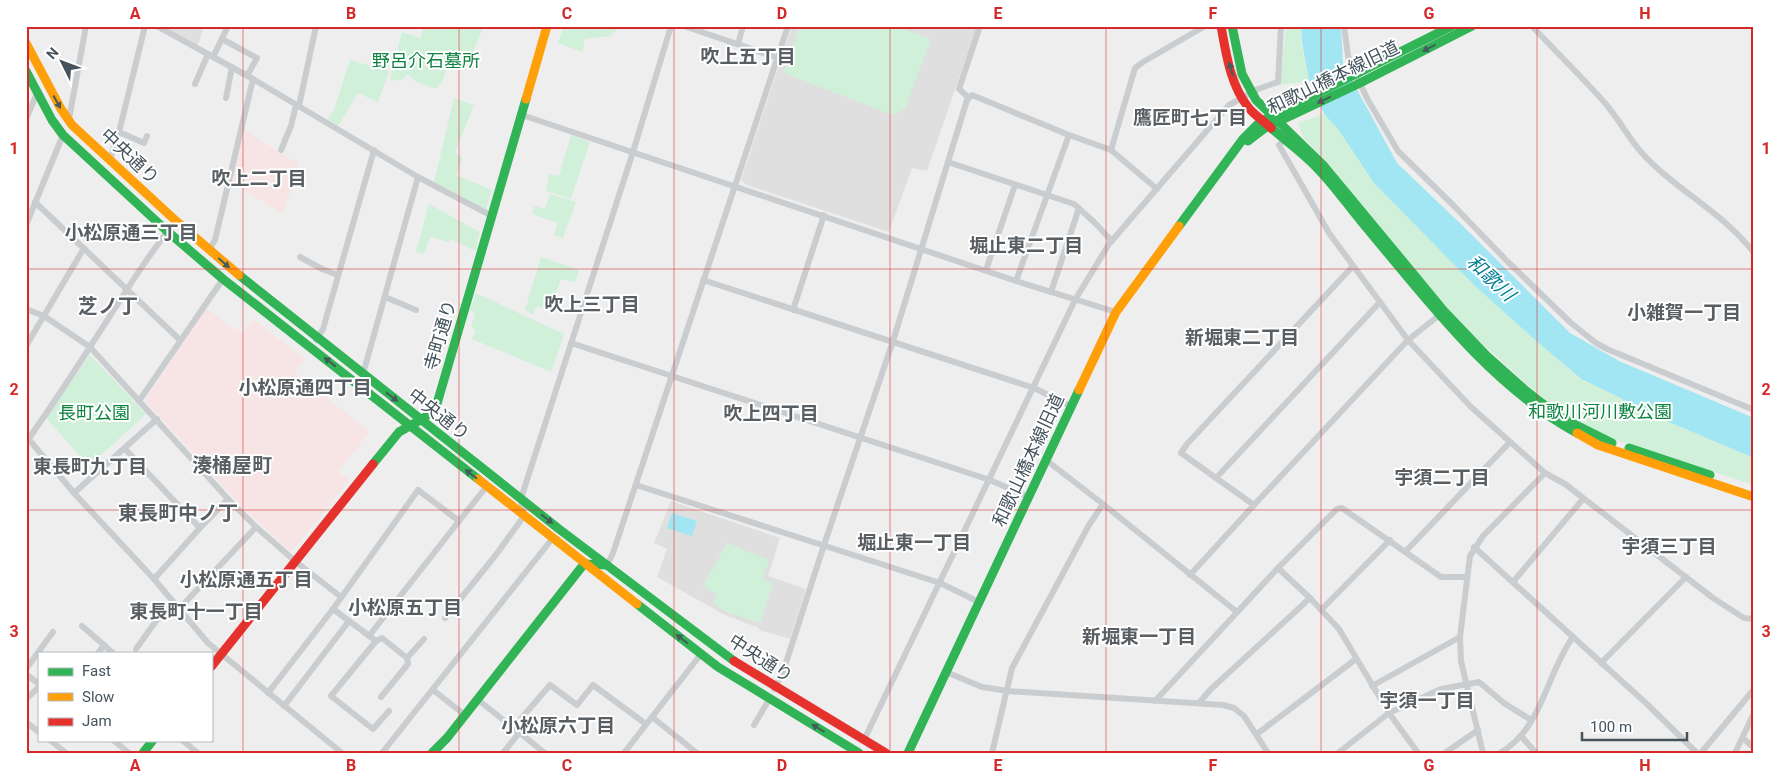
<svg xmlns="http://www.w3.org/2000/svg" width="1780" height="779" font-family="Roboto,'Noto Sans JP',sans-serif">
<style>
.education{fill:#e0dfe0}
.medical{fill:#f7e4e4}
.green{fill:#d0f0da}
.water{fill:#a1e6f2}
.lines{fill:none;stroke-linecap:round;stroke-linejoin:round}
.street{stroke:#cacdcf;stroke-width:6}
.fast{stroke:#30b455;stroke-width:9}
.slow{stroke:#ff9f0a;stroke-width:9}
.jam{stroke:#e5322d;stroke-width:9}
.oneway{fill:#425d5b}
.grid{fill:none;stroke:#d62828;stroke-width:1;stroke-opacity:0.55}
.labels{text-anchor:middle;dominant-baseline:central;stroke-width:4;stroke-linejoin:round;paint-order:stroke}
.park-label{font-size:18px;fill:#0f8441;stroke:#fff}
.street-label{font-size:18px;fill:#44535c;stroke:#fff}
.neighbourhood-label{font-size:19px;font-weight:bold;fill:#595e63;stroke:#fff}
.water-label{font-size:19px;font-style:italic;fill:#037f93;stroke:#fff}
.quarter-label{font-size:20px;font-weight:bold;fill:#595e63;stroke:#fff}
.neatline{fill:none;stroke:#d62828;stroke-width:2}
.grid-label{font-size:16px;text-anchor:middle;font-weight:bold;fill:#d62828}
</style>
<rect width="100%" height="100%" fill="#efeeee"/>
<g class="education">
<path d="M164,26H204L198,45Z"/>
<path d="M792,26H977L927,171L912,168L889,232L747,185L741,180Z"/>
<path d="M671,501L780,538L768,576L806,589L790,639L759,630V628L725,615L657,577L667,549L654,543Z"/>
</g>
<g class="medical">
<path d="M244,130L299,164L283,214L232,183Z"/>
<path d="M206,308L235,330L237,328L242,332L253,319L305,359L294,372L370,432L338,471L349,480L291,552L242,507L147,403V398Z"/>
</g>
<g class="green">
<path d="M424,26H484L471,56L453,52L442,82L437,89L416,82L408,74L400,81L390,79L402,32L421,38Z"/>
<path d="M564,26H619L611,36L585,39L582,52L558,43Z"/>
<path d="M799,26H907L906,30L931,39L905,109L893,115L788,75L784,72Z"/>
<path d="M1286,26H1301V42L1309,80L1297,83L1280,85Z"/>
<path d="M350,60L389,71L378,102L358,93L338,126L328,119L334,110Z"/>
<path d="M454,98L474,105L455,153L463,158L456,175L492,190L486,209L434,182Z"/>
<path d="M1324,114L1338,129L1374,183L1475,286L1580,379L1624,399V403L1754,458V485L1606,437L1565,415L1530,387L1463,326L1371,218L1333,169L1303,137L1298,123Z"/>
<path d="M571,135L590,142L571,199L546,191L549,174L559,176Z"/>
<path d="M550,194L576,202L563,238L554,235L558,223L532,214L534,206L545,209Z"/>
<path d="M429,204L480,232L475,251L451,239L448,242L430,237L424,254L416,252Z"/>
<path d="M541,257L579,270L575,282L561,279L550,311L537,306L533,314L525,310Z"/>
<path d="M476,293L564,334L551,372L472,339L476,330L471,327L475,314L470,310Z"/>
<path d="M90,355L146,414L89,466L46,418Z"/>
<path d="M727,543L769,560L762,579L773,583L760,623L724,611L713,603L717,595L703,586Z"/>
</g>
<g class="water">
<path d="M1301,26H1341L1343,64L1397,163L1464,227L1570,333L1619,361L1754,418V458L1624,403L1623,399L1581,379L1533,338L1475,286L1374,183L1338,129L1324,114L1309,80L1302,43Z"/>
<path d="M672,513L697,521L692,536L667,528Z"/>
</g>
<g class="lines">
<g class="street">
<path d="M157,26L253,79L418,177L492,216"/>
<path d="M684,26L778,58"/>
<path d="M1344,26L1348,56L1351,65L1368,100L1398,151L1454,206L1507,261L1571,323L1596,343L1607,349L1754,410"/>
<path d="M1532,26C1556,52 1582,77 1605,103C1618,118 1628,137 1641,152C1675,190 1723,212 1754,253"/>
<path d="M222,39L257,58L247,76"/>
<path d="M738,44L743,26"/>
<path d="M213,57L228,26"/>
<path d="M195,84L208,54"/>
<path d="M226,98L232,67"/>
<path d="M969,98L959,89L980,26"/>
<path d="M299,106L316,26"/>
<path d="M522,115L1016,281L1116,312"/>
<path d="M26,119L37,93"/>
<path d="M69,119L86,26"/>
<path d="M119,132L144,143L147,136"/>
<path d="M1285,139L1279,145L1329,233L1408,340L1471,407L1545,473L1565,484L1713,598L1744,618L1754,619"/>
<path d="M281,150L291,126L296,105"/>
<path d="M1111,150L1135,68L1143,62L1205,26"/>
<path d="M110,160L119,132L145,26"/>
<path d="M948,162L1074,204L1094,222L1112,241"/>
<path d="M35,202L180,340"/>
<path d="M26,225L63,135"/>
<path d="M209,250L215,240L253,79"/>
<path d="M300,257L322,269L338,275"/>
<path d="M986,270L1015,185"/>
<path d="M703,280L1034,388L1071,406"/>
<path d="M1016,281L1069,135"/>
<path d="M1051,292L1079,208"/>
<path d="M385,297L416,310"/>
<path d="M26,309L44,316L90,347L228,499L256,527L295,561L341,597"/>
<path d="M793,310L824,215"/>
<path d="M316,340L323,329L374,150"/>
<path d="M571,343L990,480L1028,497"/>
<path d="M26,346L84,248"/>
<path d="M363,374L418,177"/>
<path d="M139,401L223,279"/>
<path d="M26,436L74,493L154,579L208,643L342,753"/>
<path d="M27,441C49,410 70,378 90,347C118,304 144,260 176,221"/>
<path d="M125,449L200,528"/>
<path d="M1046,460L1103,504L1237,612"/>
<path d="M1216,478L1181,453L1187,444L1353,266"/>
<path d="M636,485L940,583L979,602"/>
<path d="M74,493L157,419"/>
<path d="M1254,505L1216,478L1380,302"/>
<path d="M1474,547L1648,705L1697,753"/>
<path d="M1406,551L1510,442"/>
<path d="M607,565L613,553L788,26"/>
<path d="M1278,568L1310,598L1339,629L1389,713L1418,753"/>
<path d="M1190,575L1254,505L1408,340L1442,313"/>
<path d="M154,579L200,528L228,499"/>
<path d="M1513,582L1583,499"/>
<path d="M179,609L256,527"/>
<path d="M333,609L376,641L331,696L373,729L389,711"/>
<path d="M1321,610L1390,540"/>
<path d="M445,618L495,556L524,516L521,499L525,486L633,152L671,26"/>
<path d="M82,626L113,653"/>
<path d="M369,636L459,521"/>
<path d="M376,641L382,638L407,658L424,639"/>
<path d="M136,649L156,621L173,603"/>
<path d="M98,653L104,645"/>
<path d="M1601,663L1686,577"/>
<path d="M26,669L53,632"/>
<path d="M946,672L982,687L1008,691L1223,705L1234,708L1244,716L1268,753"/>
<path d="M26,674L39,684"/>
<path d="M1372,686L1460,637"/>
<path d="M774,689L782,675L824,545L893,341L967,100L972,95L1069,135L1111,150L1157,189"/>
<path d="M433,690L465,715"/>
<path d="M268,693L333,609L418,490L459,521L487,486"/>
<path d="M381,697L408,664L407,658"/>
<path d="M26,699L39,687"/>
<path d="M477,699L545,753"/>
<path d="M1155,701L1278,568L1337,509L1342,508L1441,577H1467"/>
<path d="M1199,703L1210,690L1310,598"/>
<path d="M284,706L349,621"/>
<path d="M652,717L697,753"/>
<path d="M26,722L39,732"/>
<path d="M754,725L770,698"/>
<path d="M513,728L550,685L577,705L593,685L646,724"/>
<path d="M1257,734L1356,659"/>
<path d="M1521,736L1536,753"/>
<path d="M1743,738L1754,748"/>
<path d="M50,740L66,753"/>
<path d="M113,740L129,753"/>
<path d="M182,740L198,753"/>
<path d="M864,740L1075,300L1109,244L1229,105L1258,89L1278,82L1281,26"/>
<path d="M382,753L552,539"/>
<path d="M503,753L519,733"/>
<path d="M624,753L701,654"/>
<path d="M992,753L1012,668L1089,525L1103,504"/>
<path d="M1338,753L1389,713L1441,689L1479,682L1504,703L1531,720"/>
<path d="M1445,753L1478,730"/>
<path d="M1483,753L1461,661L1460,637L1470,556L1483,536L1545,473"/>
<path d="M1500,753C1543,728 1546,674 1573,637"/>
<path d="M1701,753L1754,689"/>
<path d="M1735,753L1754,713"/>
</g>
<g class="fast">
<path d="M1232,26L1242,74L1256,100L1324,166L1444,311L1487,356L1525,390L1560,417L1612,443"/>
<path d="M26,71L52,120L63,135L167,231L223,279L478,479"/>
<path d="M1271,128C1286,141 1303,153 1317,168C1333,184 1346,203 1361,221C1424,296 1489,385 1577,433"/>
<path d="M1248,141L1265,128L1360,83L1472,26"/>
<path d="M1179,226L1243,139L1260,122L1452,26"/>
<path d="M239,275L559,529L734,661"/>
<path d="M1629,448L1710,475"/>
<path d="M373,464L399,432L424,418L436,407L526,99"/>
<path d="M637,604L718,667L859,753"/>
<path d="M143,753L153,740"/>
<path d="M432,753L447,738L584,564L607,565"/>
<path d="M908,753L1079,390"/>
</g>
<g class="slow">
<path d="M26,43L61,109L72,125L176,221L239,275"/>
<path d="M526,99L547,26"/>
<path d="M1079,390L1116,312L1179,226"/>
<path d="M1577,433L1598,445L1754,497"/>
<path d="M478,479L637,604"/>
</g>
<g class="jam">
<path d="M1221,26C1226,53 1230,84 1248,107C1254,115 1264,121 1271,128"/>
<path d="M734,661L886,753"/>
<path d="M211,667L373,464"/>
</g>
</g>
<defs><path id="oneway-solid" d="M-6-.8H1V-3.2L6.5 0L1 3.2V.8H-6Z" transform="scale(1.25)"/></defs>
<g class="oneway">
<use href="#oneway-solid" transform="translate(1429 48) rotate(153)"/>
<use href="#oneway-solid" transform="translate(1231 69) rotate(-106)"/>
<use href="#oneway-solid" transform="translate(1324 100) rotate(154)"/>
<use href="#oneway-solid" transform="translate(57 102) rotate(61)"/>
<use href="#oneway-solid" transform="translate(224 263) rotate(41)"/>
<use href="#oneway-solid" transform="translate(330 362) rotate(-142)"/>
<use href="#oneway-solid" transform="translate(392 397) rotate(38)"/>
<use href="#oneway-solid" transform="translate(471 474) rotate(-142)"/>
<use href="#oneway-solid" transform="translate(547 519) rotate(38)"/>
<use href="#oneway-solid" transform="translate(682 639) rotate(-142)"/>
<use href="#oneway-solid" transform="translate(818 728) rotate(-149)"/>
</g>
<path class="grid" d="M243,26V753M459,26V753M674,26V753M890,26V753M1106,26V753M1321,26V753M1537,26V753M26,269H1754M26,510H1754"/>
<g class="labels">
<g class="park-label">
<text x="426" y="60">野呂介石墓所</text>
<text x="1600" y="411">和歌川河川敷公園</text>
<text x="94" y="412">長町公園</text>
</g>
<g class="street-label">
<text transform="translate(1333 77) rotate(-26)">和歌山橋本線旧道</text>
<text transform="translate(130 156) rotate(43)">中央通り</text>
<text transform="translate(440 335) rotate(-74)">寺町通り</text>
<text transform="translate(439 414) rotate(38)">中央通り</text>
<text transform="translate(1028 460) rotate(-65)">和歌山橋本線旧道</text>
<text transform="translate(761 658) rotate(33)">中央通り</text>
</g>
<g class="neighbourhood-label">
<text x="748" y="56">吹上五丁目</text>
<text x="1190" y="117">鷹匠町七丁目</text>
<text x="259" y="178">吹上二丁目</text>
<text x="131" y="232">小松原通三丁目</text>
<text x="1026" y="245">堀止東二丁目</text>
<text x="592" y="304">吹上三丁目</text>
<text x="1684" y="312">小雑賀一丁目</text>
<text x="1242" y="337">新堀東二丁目</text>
<text x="305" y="387">小松原通四丁目</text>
<text x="771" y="413">吹上四丁目</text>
<text x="90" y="466">東長町九丁目</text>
<text x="1442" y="477">宇須二丁目</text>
<text x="914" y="542">堀止東一丁目</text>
<text x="1669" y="546">宇須三丁目</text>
<text x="246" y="579">小松原通五丁目</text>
<text x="405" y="607">小松原五丁目</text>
<text x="196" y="611">東長町十一丁目</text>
<text x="1139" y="636">新堀東一丁目</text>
<text x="1427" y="700">宇須一丁目</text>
<text x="558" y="725">小松原六丁目</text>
</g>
<g class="water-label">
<text transform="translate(1491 278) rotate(43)">和歌川</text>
</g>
<g class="quarter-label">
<text x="108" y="306">芝ノ丁</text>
<text x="232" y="465">湊桶屋町</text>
<text x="178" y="513">東長町中ノ丁</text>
</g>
</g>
<rect width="1780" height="779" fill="none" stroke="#ffffff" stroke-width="55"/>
<rect x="38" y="652" width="175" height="90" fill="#ffffff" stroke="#b4babe"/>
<rect x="48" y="668" width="25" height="8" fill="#30b455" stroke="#b4babe"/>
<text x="82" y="676" font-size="15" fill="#44535c">Fast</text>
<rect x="48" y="693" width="25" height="8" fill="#ff9f0a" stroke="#b4babe"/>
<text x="82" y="702" font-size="15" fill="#44535c">Slow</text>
<rect x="48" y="718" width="25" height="8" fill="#e5322d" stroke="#b4babe"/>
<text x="82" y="726" font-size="15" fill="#44535c">Jam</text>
<g transform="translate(62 62) rotate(312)" stroke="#ffffff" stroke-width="4" paint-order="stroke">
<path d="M0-4L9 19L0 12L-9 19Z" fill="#44535c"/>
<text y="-8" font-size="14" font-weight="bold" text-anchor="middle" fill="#44535c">N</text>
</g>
<path d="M1582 732v8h105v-8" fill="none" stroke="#44535c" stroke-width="2.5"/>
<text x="1590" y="732" font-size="15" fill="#44535c" stroke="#ffffff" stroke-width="4" paint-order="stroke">100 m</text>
<rect x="28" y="28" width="1724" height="724" class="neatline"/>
<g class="grid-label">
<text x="135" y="19">A</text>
<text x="351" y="19">B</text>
<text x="567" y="19">C</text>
<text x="782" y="19">D</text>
<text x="998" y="19">E</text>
<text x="1213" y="19">F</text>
<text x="1429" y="19">G</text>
<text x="1645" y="19">H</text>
<text x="14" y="154">1</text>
<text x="1766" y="154">1</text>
<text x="14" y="395">2</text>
<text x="1766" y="395">2</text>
<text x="14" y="637">3</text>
<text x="1766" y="637">3</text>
<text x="135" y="771">A</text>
<text x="351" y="771">B</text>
<text x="567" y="771">C</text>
<text x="782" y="771">D</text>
<text x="998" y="771">E</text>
<text x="1213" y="771">F</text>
<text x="1429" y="771">G</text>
<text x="1645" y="771">H</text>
</g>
</svg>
